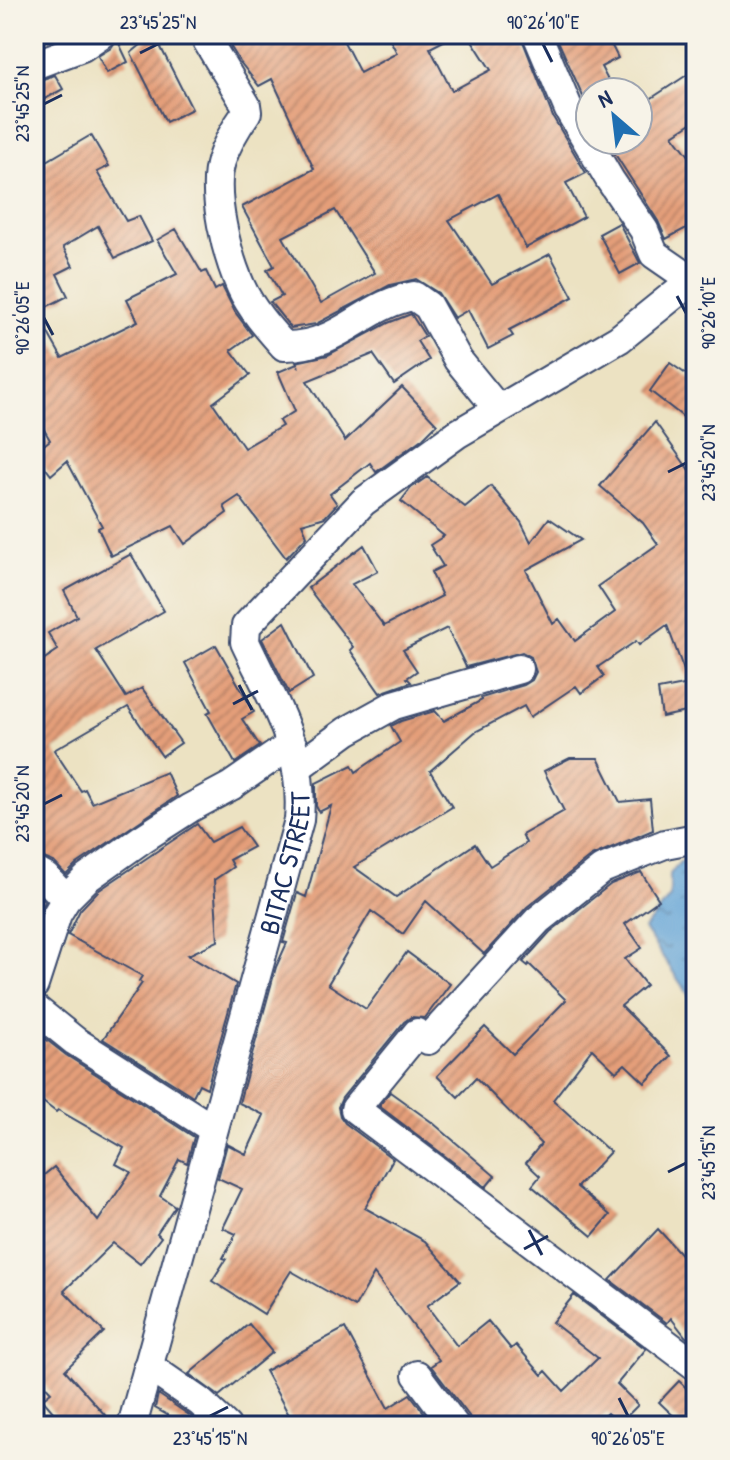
<svg xmlns="http://www.w3.org/2000/svg" width="730" height="1460" font-family="'Patrick Hand',sans-serif">
<style>
.water{fill:url(#water-ripples);stroke:#406a9a;stroke-width:2}
.building{fill:url(#building-hatch);fill-rule:evenodd}
.lines{fill:none;stroke-linecap:round;stroke-linejoin:round}
.minor-casing{stroke:#3a4a6d;stroke-width:32}
.minor{stroke:#fff;stroke-width:28}
.ticks{fill:none;stroke:#1b2f5e;stroke-width:3}
.labels{text-anchor:middle;dominant-baseline:central;stroke-width:7;stroke-linejoin:round;paint-order:stroke}
.street-label{font-size:28px;fill:#1b2f5e;stroke:#f7f3e8}
.neatline{fill:none;stroke:#1b2f5e;stroke-width:3}
.ticks-label{font-size:20px;text-anchor:middle;fill:#1b2f5e}
</style>
<defs>
<pattern id="water-ripples" width="26" height="14" patternUnits="userSpaceOnUse" patternTransform="scale(2)"><rect width="26" height="14" fill="#64a4d7"/><path d="M2 4q2-2 4 0t4 0M15 11q2-2 4 0t4 0" fill="none" stroke="#5286b2"/></pattern>
<pattern id="building-hatch" width="6" height="6" patternUnits="userSpaceOnUse" patternTransform="scale(2)"><rect width="6" height="6" fill="#e49e79"/><path d="M-1 1l2-2M0 6l6-6M5 7l2-2" fill="none" stroke="#b88166"/></pattern>
</defs>
<rect width="100%" height="100%" fill="#f7f3e8"/>
<filter id="ink" filterUnits="userSpaceOnUse"><feTurbulence type="fractalNoise" baseFrequency=".0125" numOctaves="2"/><feDisplacementMap in="SourceGraphic" scale="16" xChannelSelector="R" yChannelSelector="G"/><feConvolveMatrix kernelMatrix="1 2 1 2 8 2 1 2 1" color-interpolation-filters="sRGB"/></filter>
<filter id="wash" filterUnits="userSpaceOnUse"><feTurbulence type="fractalNoise" baseFrequency=".006" numOctaves="4" result="noise"/><feDisplacementMap in="SourceGraphic" scale="32" xChannelSelector="R" yChannelSelector="G"/><feGaussianBlur stdDeviation="1.8" result="paint"/><feColorMatrix in="noise" values="0 0 0 0 0 0 0 0 0 0 0 0 0 0 0 0 0 1.4 0 .05"/><feComposite in="paint" operator="in"/></filter>
<g filter="url(#wash)">
<rect width="100%" height="100%" fill="#ece2c2"/>
<path class="water" d="M696,858V1006L644,929L670,897V874L680,862Z"/>
<g id="blocks">
<g class="building">
<path d="M154,34L192,109L166,122L131,53Z"/>
<path d="M223,34H340L360,73L397,53L387,34H457L430,48L452,91L491,70L468,34H520L553,117L586,173L566,183L584,217L526,248L498,194L449,220L492,284L550,254L573,297L509,330L513,336L488,349L468,310L454,318L438,293L416,279L390,285L316,324L291,328L270,302L282,296L267,270L274,266L242,207L314,169L272,79L259,86L240,62ZM335,210L375,273L321,303L283,237Z"/>
<path d="M555,34H606L618,58L601,67L614,92H590V112Z"/>
<path d="M117,39L128,62L107,73L98,56L111,48Z"/>
<path d="M696,69V120L673,135L696,165V223L666,239L658,221L606,140H638V107Z"/>
<path d="M55,75L63,89L34,105V82Z"/>
<path d="M91,135L109,166L97,172L126,221L139,216L152,241L115,258L98,226L63,247L73,266L57,274L68,296L36,312L62,358L138,321L127,299L177,274L157,240L176,229L202,273L206,271L215,290L222,286L235,312L252,335L231,350L250,375L213,403L244,448L282,426L279,421L295,411L278,372L297,364L299,368L296,362L328,355L388,323L411,314L425,336L417,341L429,360L394,384L373,354L307,381L345,441L402,387L437,424L423,438L376,472L370,463L330,494L337,504L325,517L302,524L307,536L286,558L239,496L224,506L227,513L185,544L173,526L111,556L98,528L102,526L67,461L51,475L34,453L50,440L34,412V172L43,167L42,164Z"/>
<path d="M619,223L640,263L620,274L599,234Z"/>
<path d="M670,363L696,381V427L650,391Z"/>
<path d="M655,422L696,480V710L662,717L658,690L689,684L667,625L639,645L636,641L598,667L604,676L581,693L576,686L530,717L524,706L475,732L430,771L452,807L354,867L396,897L475,844L490,866L526,843L522,835L564,811L544,771L570,758H598L620,802L650,799L653,830L591,856L527,907L484,954L426,901L403,934L371,911L328,984L366,1009L407,952L450,984L425,1018L411,1017L404,1022L342,1098L338,1107L340,1116L345,1123L393,1159L365,1208L425,1241L460,1281L427,1306L457,1346L488,1321L511,1349L516,1345L542,1375L546,1371L564,1391L598,1358L552,1322L574,1295L646,1349L617,1384L638,1405L619,1424L607,1413L593,1426H472L469,1416L431,1366L439,1360L374,1274L355,1307L291,1271L264,1314L212,1281L226,1259L223,1258L236,1234L223,1228L242,1189L218,1178L227,1144L246,1154L264,1115L239,1103L276,967L287,943L283,942L297,893L306,897L331,806L319,812L316,806V783L352,765L356,772L400,742L391,726L401,721L435,711L444,721L482,700L481,698L524,685L532,680L536,672L531,657L522,652L466,667L447,628L403,650L417,671L407,678L411,682L380,693L350,650L353,647L308,588L364,545L378,571L352,584L384,626L442,596L431,572L443,566L430,545L444,536L401,501L411,488L427,477L465,507L491,486L521,522L531,542L549,518L581,540L526,570L553,624L559,619L575,641L615,612L598,586L658,544L643,523L600,486Z"/>
<path d="M131,554L164,611L96,650L126,697L142,688L181,743L162,756L128,707L54,750L81,791L85,789L92,803L166,772L177,796L77,864L66,875L54,862L34,854V666L58,650L48,633L77,616L64,591Z"/>
<path d="M285,622L313,678L289,693L262,639Z"/>
<path d="M216,645L254,712L242,719L260,746L235,763L207,713L211,711L185,663Z"/>
<path d="M197,824L210,842L239,827L253,847L229,860L233,867L214,880L218,941L188,955L236,984L207,1088L199,1084L193,1096L103,1039L142,983L139,981L142,976L68,935L80,910L98,891Z"/>
<path d="M641,872L659,900L625,924L642,948L625,959L646,985L621,1006L671,1056L645,1083L625,1064L616,1072L592,1049L553,1100L610,1152L577,1187L610,1215L592,1236L532,1186L540,1176L526,1163L541,1144L476,1078L458,1097L437,1076L485,1027L513,1054L566,1000L529,964L528,966L523,962L550,932L611,884Z"/>
<path d="M34,890L45,901L34,930Z"/>
<path d="M34,1030L66,1055L194,1137L187,1163L179,1159L160,1196L175,1206L157,1233L161,1237L140,1264L113,1243L64,1291L104,1332L65,1370L105,1415L92,1426H65L42,1399L51,1392L34,1374V1183L54,1167L98,1221L131,1172L116,1164L124,1148L58,1110L56,1112L34,1095Z"/>
<path d="M390,1092L433,1123L495,1176L486,1187L379,1106Z"/>
<path d="M658,1229L696,1271V1345L685,1336L671,1318L667,1323L610,1280Z"/>
<path d="M249,1324L272,1352L219,1396L189,1374Z"/>
<path d="M345,1328L388,1408L410,1394L434,1426H295L265,1371Z"/>
<path d="M679,1381L696,1397V1426H684L659,1402Z"/>
<path d="M158,1394L189,1415L193,1418L185,1425L155,1408Z"/>
</g>
</g>
</g>
<g filter="url(#ink)">
<use href="#blocks" fill-opacity="0" stroke="#3a4a6d" stroke-width="2"/>
<g class="lines">
<defs>
<g id="minor">
<path d="M203,34L246,105L247,112C237,126 226,145 221,161C211,194 227,256 241,287C251,309 268,328 284,346C341,347 364,304 414,296L428,306L458,360L498,409"/>
<path d="M537,34L569,110L610,180L644,230L654,254L693,281"/>
<path d="M34,65L82,47L101,34"/>
<path d="M299,766L347,731L394,705L519,669"/>
<path d="M696,838L665,844L602,869L538,920L428,1040L417,1033L355,1109L696,1366"/>
<path d="M34,871L45,877L66,899"/>
<path d="M34,985L57,914L66,899L87,878L142,839L190,808L231,786L292,744"/>
<path d="M34,1008L75,1041L213,1129"/>
<path d="M148,1366L200,1402L226,1426"/>
<path d="M417,1375L455,1426"/>
<path id="s1" d="M132,1426L299,820C305,749 274,704 245,642L246,626L363,502L457,434L619,339L696,277"/>
</g>
</defs>
<use href="#minor" class="minor-casing"/>
<use href="#minor" class="minor"/>
</g>
</g>
<path class="ticks" d="M543,44L552,62M140,53L158,44M44,104L62,95M677,296L686,313M44,318L53,335M668,472L686,463M239,685L252,710M233,704L258,691M44,804L62,795M668,1172L686,1163M529,1230L542,1255M524,1249L548,1236M619,1398L628,1416M210,1416L228,1407"/>
<g class="labels">
<g class="street-label">
<text stroke="none"><textPath href="#s1" startOffset="584">BITAC STREET</textPath></text>
</g>
</g>
<rect width="730" height="1460" fill="none" stroke="#f7f3e8" stroke-width="88"/>
<g transform="translate(614 116) rotate(332)"><circle r="38" fill="#f7f3e8" stroke="#9fa5b1" stroke-width="2"/>
<path d="M0-6L14 30L0 20L-14 30Z" fill="#1f6fb2"/>
<text y="-12" font-size="22" font-weight="bold" text-anchor="middle" fill="#1b2f5e">N</text>
</g>
<rect x="44" y="44" width="642" height="1372" class="neatline"/>
<g class="ticks-label">
<text x="158" y="29">23°45'25"N</text>
<text x="543" y="29">90°26'10"E</text>
<text transform="translate(22 104) rotate(-90)" y="7">23°45'25"N</text>
<text transform="translate(708 313) rotate(-90)" y="7">90°26'10"E</text>
<text transform="translate(22 318) rotate(-90)" y="7">90°26'05"E</text>
<text transform="translate(708 463) rotate(-90)" y="7">23°45'20"N</text>
<text transform="translate(22 804) rotate(-90)" y="7">23°45'20"N</text>
<text transform="translate(708 1163) rotate(-90)" y="7">23°45'15"N</text>
<text x="210" y="1445">23°45'15"N</text>
<text x="628" y="1445">90°26'05"E</text>
</g>
</svg>
